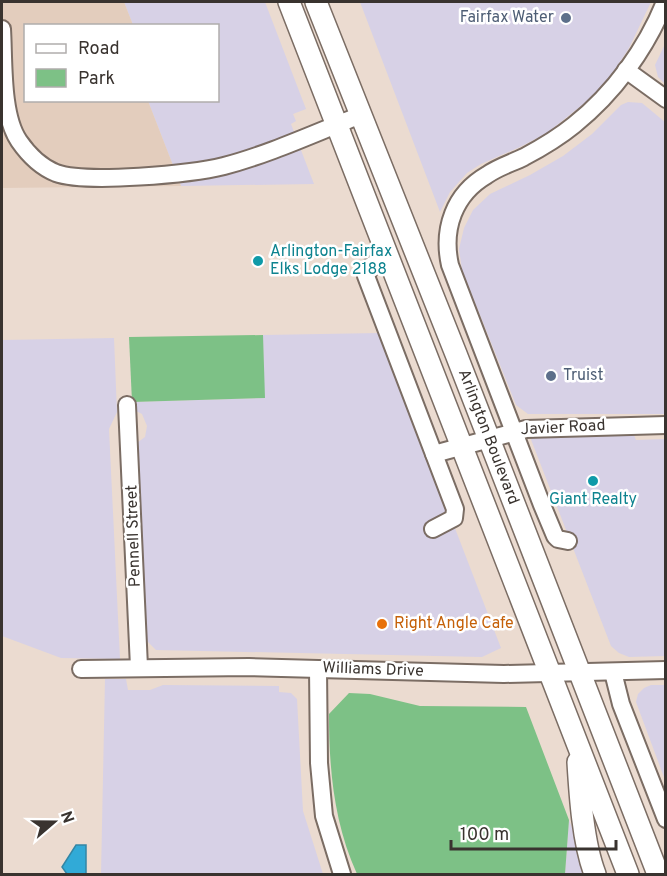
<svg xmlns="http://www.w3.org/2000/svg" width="667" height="876" font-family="Overpass,sans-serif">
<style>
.commercial{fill:#d7d1e6}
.built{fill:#e3cdbd}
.green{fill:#7dc186}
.water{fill:#31aad7;stroke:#3386a5;stroke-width:1.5}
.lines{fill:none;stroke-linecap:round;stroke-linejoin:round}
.minor-casing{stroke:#7b6d64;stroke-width:20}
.major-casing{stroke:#7b6d64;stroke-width:24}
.minor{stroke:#fff;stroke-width:16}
.major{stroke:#fff;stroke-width:21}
.service-dot{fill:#5c6f8a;stroke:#fff;stroke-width:2}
.culture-dot{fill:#0f9aa8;stroke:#fff;stroke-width:2}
.food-dot{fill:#e8710a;stroke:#fff;stroke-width:2}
.labels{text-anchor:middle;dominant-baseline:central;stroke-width:5;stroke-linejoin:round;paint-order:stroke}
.service-label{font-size:16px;fill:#4e5e75;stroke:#fff;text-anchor:end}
.culture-label{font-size:16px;fill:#0d838f;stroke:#fff;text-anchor:start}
.street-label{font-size:16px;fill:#39332f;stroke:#fff}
.food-label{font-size:16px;fill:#c56008;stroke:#fff;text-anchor:start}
</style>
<rect width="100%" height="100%" fill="#ebdbd0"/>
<g class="commercial">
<path d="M124,2H265L306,109L293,114L296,121L291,124L314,184L181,186L148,101L218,100V26L133,25Z"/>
<path d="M360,2H651L629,48L614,71L591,98L547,133L520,147L481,164L467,173L450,192L440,212Z"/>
<path d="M665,44V84L658,77L655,65Z"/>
<path d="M628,102L642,103L665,122V414H528L516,405L462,270L459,249L464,228L473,210L490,194L530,175L563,156L592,134L621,105Z"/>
<path d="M380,333L501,648L482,657L156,650L144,638L134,445L145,437L147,426L142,414L132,409V402L264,398L263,335Z"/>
<path d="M114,338L117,412L109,429L120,659L61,658L2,636V340Z"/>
<path d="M633,433L636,440L665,439V656L629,657L619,653L611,646L530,437Z"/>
<path d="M105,679H126L128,690H150L163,685L279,686V692L291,693L297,699L303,811L323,874H101Z"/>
<path d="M665,685H666L665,780L636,702L638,694L644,688L651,685Z"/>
<path d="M569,820L590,874H565Z"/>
</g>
<path class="built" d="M2,2H124L133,25L26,26V100L148,101L181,186L2,188Z"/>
<g class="green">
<path d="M263,335L265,398L132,402L129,337Z"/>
<path d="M349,693L370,694L420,706L526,707L569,820L565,874H357C334,823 329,770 329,714Z"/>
</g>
<path class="water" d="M76,845H86V874H67L62,867Z"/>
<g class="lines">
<defs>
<g id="minor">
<path d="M2,29C4,60 1,115 19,141C28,154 41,167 56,173C86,184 192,174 224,166C270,154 317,132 361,115"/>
<path d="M626,70L666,99"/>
<path d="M389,256L372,265L366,276L455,509L454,518L433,529"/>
<path d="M127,405L139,667"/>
<path d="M434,454L526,429L666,425"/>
<path d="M568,541L558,539L555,536L542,505L450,265C442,229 454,194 487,175C498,167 512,163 524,157C541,148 558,138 574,125C614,93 646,49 665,2"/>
<path d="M81,669L249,667L504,674L666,670"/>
<path d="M318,669L319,763L324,816L342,874"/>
<path d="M613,672L621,704L666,819"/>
</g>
<g id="major">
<path d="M289,2L628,874"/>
<path d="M316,2L456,354L658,874"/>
<path d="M578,762C580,795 583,843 595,874"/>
</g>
</defs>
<use href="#minor" class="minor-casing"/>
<use href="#major" class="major-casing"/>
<use href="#minor" class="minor"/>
<use href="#major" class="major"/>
</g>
<g class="service-dot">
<circle cx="566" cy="18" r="6"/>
<circle cx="551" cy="376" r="6"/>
</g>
<g class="culture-dot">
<circle cx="258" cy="261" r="6"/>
<circle cx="593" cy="481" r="6"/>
</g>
<circle class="food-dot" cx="382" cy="624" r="6"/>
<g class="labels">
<g class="service-label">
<text x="554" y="18">Fairfax Water</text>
<text x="563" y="376" text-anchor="start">Truist</text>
</g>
<g class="culture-label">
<text x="270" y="252">Arlington-Fairfax<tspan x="270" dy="18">Elks Lodge 2188</tspan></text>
<text x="593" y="500" text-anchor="middle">Giant Realty</text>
</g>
<g class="street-label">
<text transform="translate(563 428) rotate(-3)">Javier Road</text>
<text transform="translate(488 437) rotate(69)">Arlington Boulevard</text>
<text transform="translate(134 536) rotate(-92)">Pennell Street</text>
<text transform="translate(373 670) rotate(2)">Williams Drive</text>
</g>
<g class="food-label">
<text x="394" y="624">Right Angle Cafe</text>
</g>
</g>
<rect width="667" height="876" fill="none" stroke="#39332f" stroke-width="6"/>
<rect x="24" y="24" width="195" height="78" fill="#ffffff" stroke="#b0adac" stroke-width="1.5"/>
<rect x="36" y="44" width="30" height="9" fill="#ffffff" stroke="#b0adac" stroke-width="1.5"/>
<text x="78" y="54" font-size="18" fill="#39332f">Road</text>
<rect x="36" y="69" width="30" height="18" fill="#7dc186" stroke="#b0adac" stroke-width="1.5"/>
<text x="78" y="84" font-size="18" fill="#39332f">Park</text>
<g transform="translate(54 822) rotate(70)" stroke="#ffffff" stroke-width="4.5" paint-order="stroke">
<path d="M0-4.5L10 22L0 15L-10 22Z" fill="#39332f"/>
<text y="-9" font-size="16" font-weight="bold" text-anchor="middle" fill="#39332f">N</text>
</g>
<path d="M451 840v9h165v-9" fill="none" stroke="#39332f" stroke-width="3"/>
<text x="460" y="840" font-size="18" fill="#39332f" stroke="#ffffff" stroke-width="4.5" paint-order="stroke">100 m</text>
</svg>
